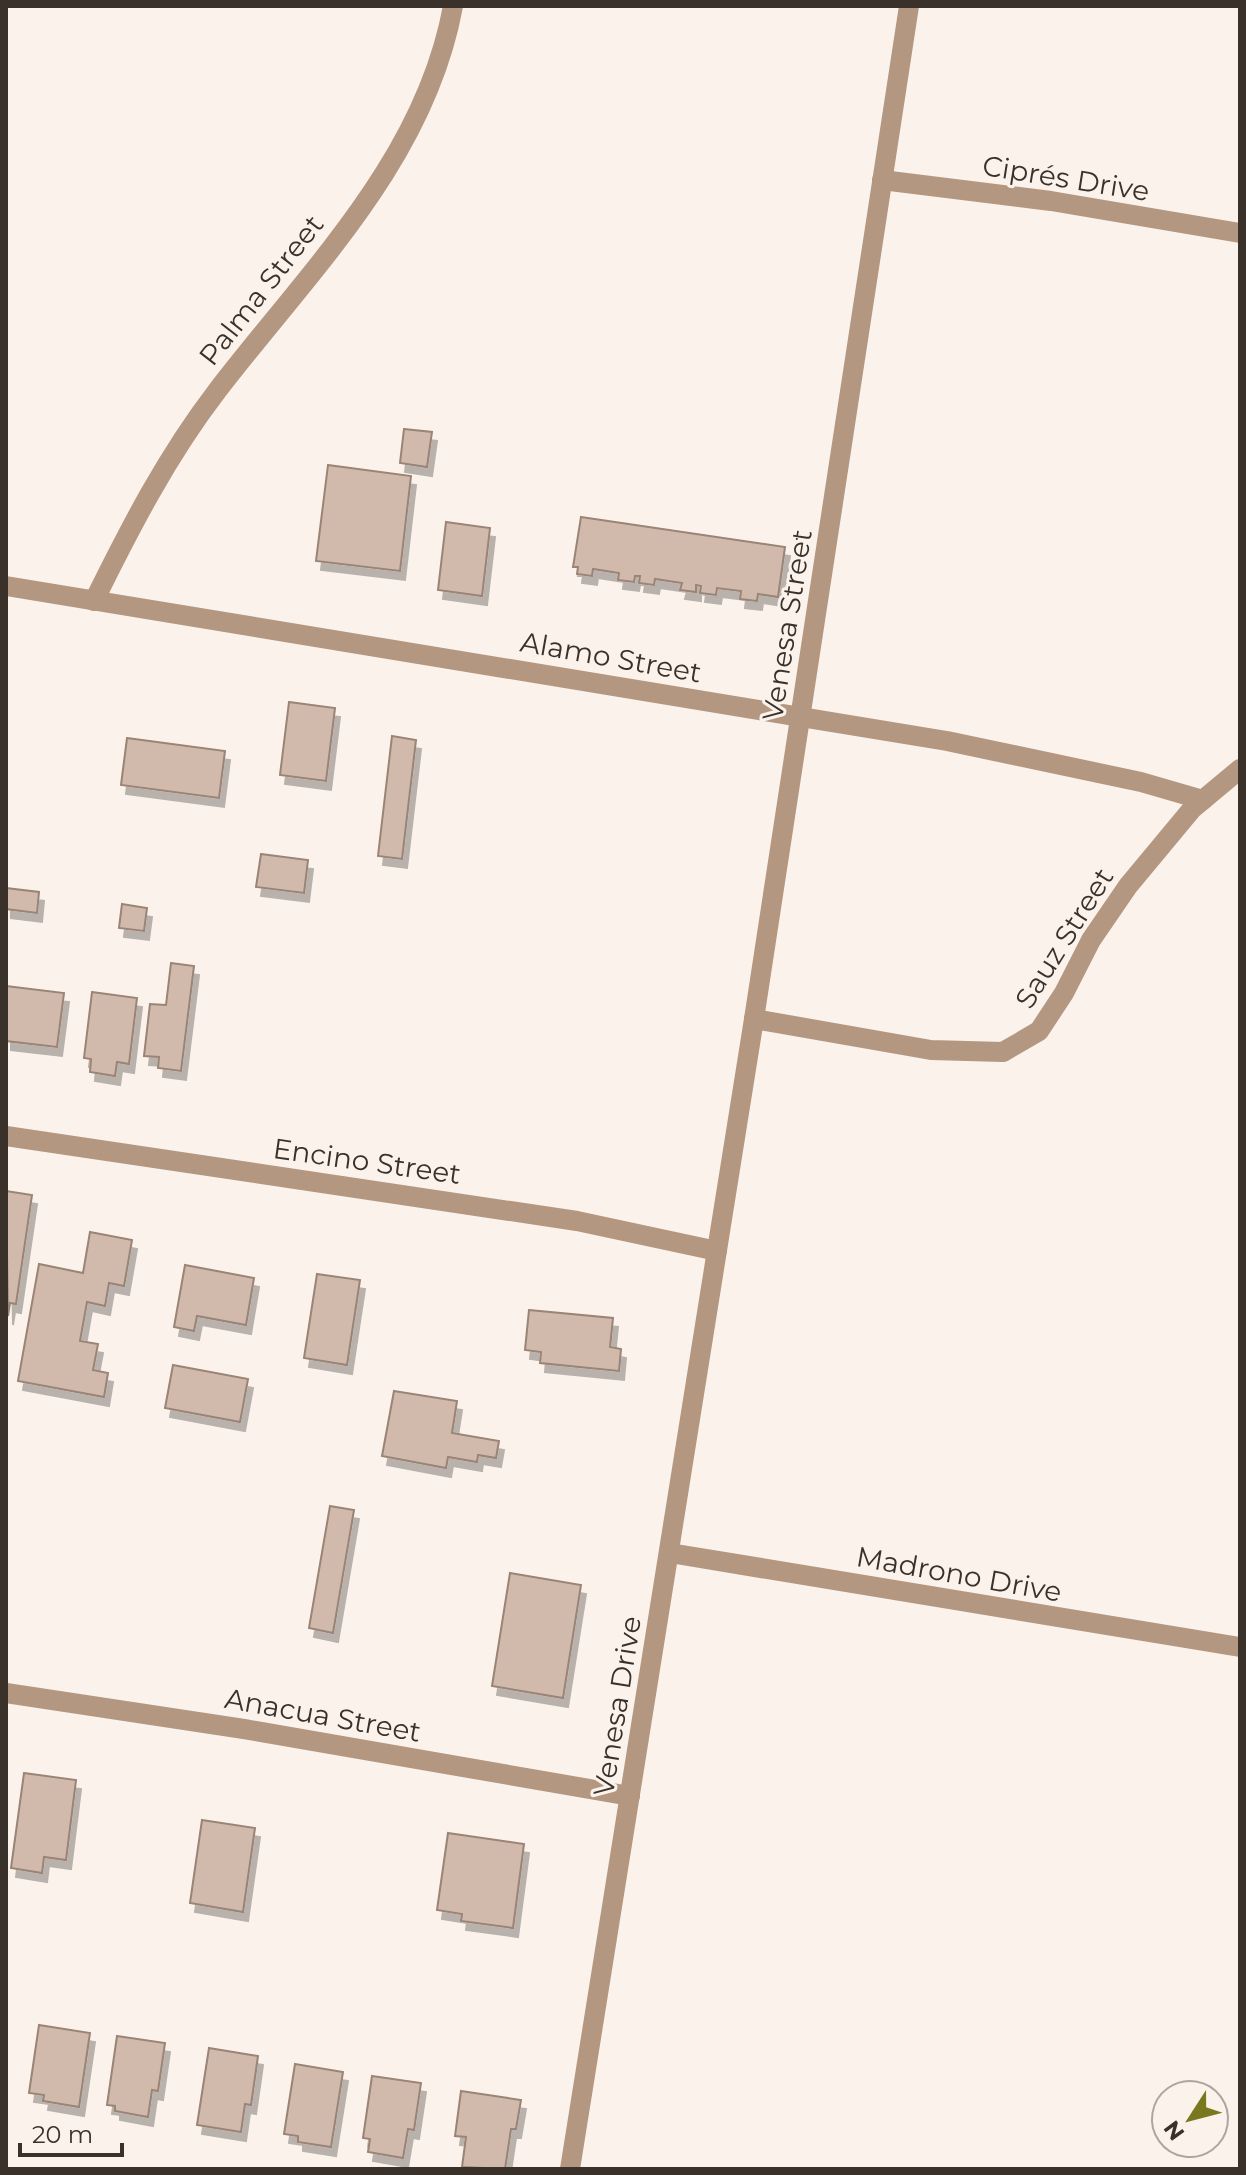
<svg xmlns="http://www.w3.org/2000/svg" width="1246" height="2175" font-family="Montserrat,sans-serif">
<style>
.building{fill:#d1baab;stroke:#9a8476;stroke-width:2;filter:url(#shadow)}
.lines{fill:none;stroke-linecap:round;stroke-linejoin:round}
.minor{stroke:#b39781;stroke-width:20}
.labels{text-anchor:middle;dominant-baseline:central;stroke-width:6;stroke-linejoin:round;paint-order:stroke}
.street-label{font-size:28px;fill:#39312a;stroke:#fbf2eb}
</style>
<defs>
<filter id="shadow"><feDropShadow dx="5" dy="9" stdDeviation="0" flood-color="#0004"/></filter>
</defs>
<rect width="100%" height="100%" fill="#fbf2eb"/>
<g class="building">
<path d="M404,429L432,432L427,467L400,463Z"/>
<path d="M328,465L411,476L400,571L316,561Z"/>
<path d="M581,517L785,547L778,597L758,594L757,601L740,599L741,591L717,588L716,595L700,593L701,586L696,585V592L680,590L682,583L655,579L654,585L639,583L640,576H635L634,582L618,580L619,573L593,569L592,576L577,574L578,567H573Z"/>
<path d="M446,522L490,528L482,596L438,590Z"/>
<path d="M289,702L335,708L326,781L280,775Z"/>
<path d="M392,736L416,740L402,859L378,856Z"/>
<path d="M127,738L225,751L219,798L121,785Z"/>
<path d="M261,854L308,860L304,893L256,887Z"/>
<path d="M6,888L39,892L37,913L6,909Z"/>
<path d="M122,904L147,908L144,931L119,928Z"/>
<path d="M171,963L194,966L181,1071L158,1068L159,1057L144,1056L150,1004L166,1005Z"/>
<path d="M6,986L64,993L57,1047L6,1041Z"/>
<path d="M92,992L137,998L129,1064L117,1062L115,1076L90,1072L91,1059L84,1058Z"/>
<path d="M6,1191L32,1195L16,1304L10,1303L8,1316Z"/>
<path d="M90,1232L132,1240L124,1286L109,1283L105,1306L87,1302L80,1341L98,1344L93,1370L108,1373L104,1397L18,1381L39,1264L83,1273Z"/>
<path d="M185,1265L254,1278L246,1325L197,1316L194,1331L174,1327Z"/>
<path d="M317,1274L360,1280L347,1365L304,1358Z"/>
<path d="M529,1310L613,1318L610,1347L621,1349L619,1371L540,1363L541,1352L525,1350Z"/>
<path d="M173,1365L248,1379L240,1422L165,1408Z"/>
<path d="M394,1391L457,1401L452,1433L499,1441L496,1458L478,1455L477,1462L448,1457L446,1468L382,1456Z"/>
<path d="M330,1506L354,1510L333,1633L309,1628Z"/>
<path d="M510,1573L581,1585L563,1698L492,1686Z"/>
<path d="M24,1773L76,1780L66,1860L44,1857L42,1873L11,1868Z"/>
<path d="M202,1820L255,1828L243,1912L190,1903Z"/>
<path d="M448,1833L524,1844L513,1928L461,1921L462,1914L437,1910Z"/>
<path d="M39,2025L90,2033L79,2107L43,2101L44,2095L29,2093Z"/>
<path d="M117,2036L165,2043L158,2091L152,2090L148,2117L115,2111V2106L107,2105Z"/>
<path d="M209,2048L258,2056L251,2105L245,2104L241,2132L197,2125Z"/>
<path d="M295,2064L343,2072L331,2147L298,2142V2136L284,2134Z"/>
<path d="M372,2076L421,2083L414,2130L408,2129L403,2158L368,2152L370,2139L363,2138Z"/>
<path d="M461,2091L521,2100L516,2129H511L505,2169L462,2167L466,2137L455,2136Z"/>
</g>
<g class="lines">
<g class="minor">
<path d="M882,180L1051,201L1240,233"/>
<path d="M6,586L947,741L1141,782L1203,800"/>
<path d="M94,601C130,528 167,456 217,391C309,271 425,160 453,6"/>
<path d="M754,1019L931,1050L1003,1052L1039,1031L1064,993L1091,940L1128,886L1192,809L1240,769"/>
<path d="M6,1136L577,1221L717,1251"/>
<path d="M670,1553L1240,1647"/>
<path d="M6,1693L244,1729L630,1796"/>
<path d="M570,2169L754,1019L909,6"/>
</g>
</g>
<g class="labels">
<g class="street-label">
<text transform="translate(1066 178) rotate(9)">Ciprés Drive</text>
<text transform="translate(261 290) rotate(-52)">Palma Street</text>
<text transform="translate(787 625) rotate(-81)">Venesa Street</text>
<text transform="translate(611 657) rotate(10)">Alamo Street</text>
<text transform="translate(1064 938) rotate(-58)">Sauz Street</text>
<text transform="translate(367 1161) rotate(8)">Encino Street</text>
<text transform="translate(959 1574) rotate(10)">Madrono Drive</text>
<text transform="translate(617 1706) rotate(-81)">Venesa Drive</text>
<text transform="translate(323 1715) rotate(10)">Anacua Street</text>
</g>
</g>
<rect width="1246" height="2175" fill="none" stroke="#39312a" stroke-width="16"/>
<g transform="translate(1190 2119) rotate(234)"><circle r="38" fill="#fbf2eb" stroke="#ada59e" stroke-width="2"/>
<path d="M0-6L14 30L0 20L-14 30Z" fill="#79781f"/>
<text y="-12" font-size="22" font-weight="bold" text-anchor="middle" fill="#39312a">N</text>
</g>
<path d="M20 2143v12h102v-12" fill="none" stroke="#39312a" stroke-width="4"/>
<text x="32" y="2143" font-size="24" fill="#39312a" stroke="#fbf2eb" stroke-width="6" paint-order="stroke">20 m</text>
</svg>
